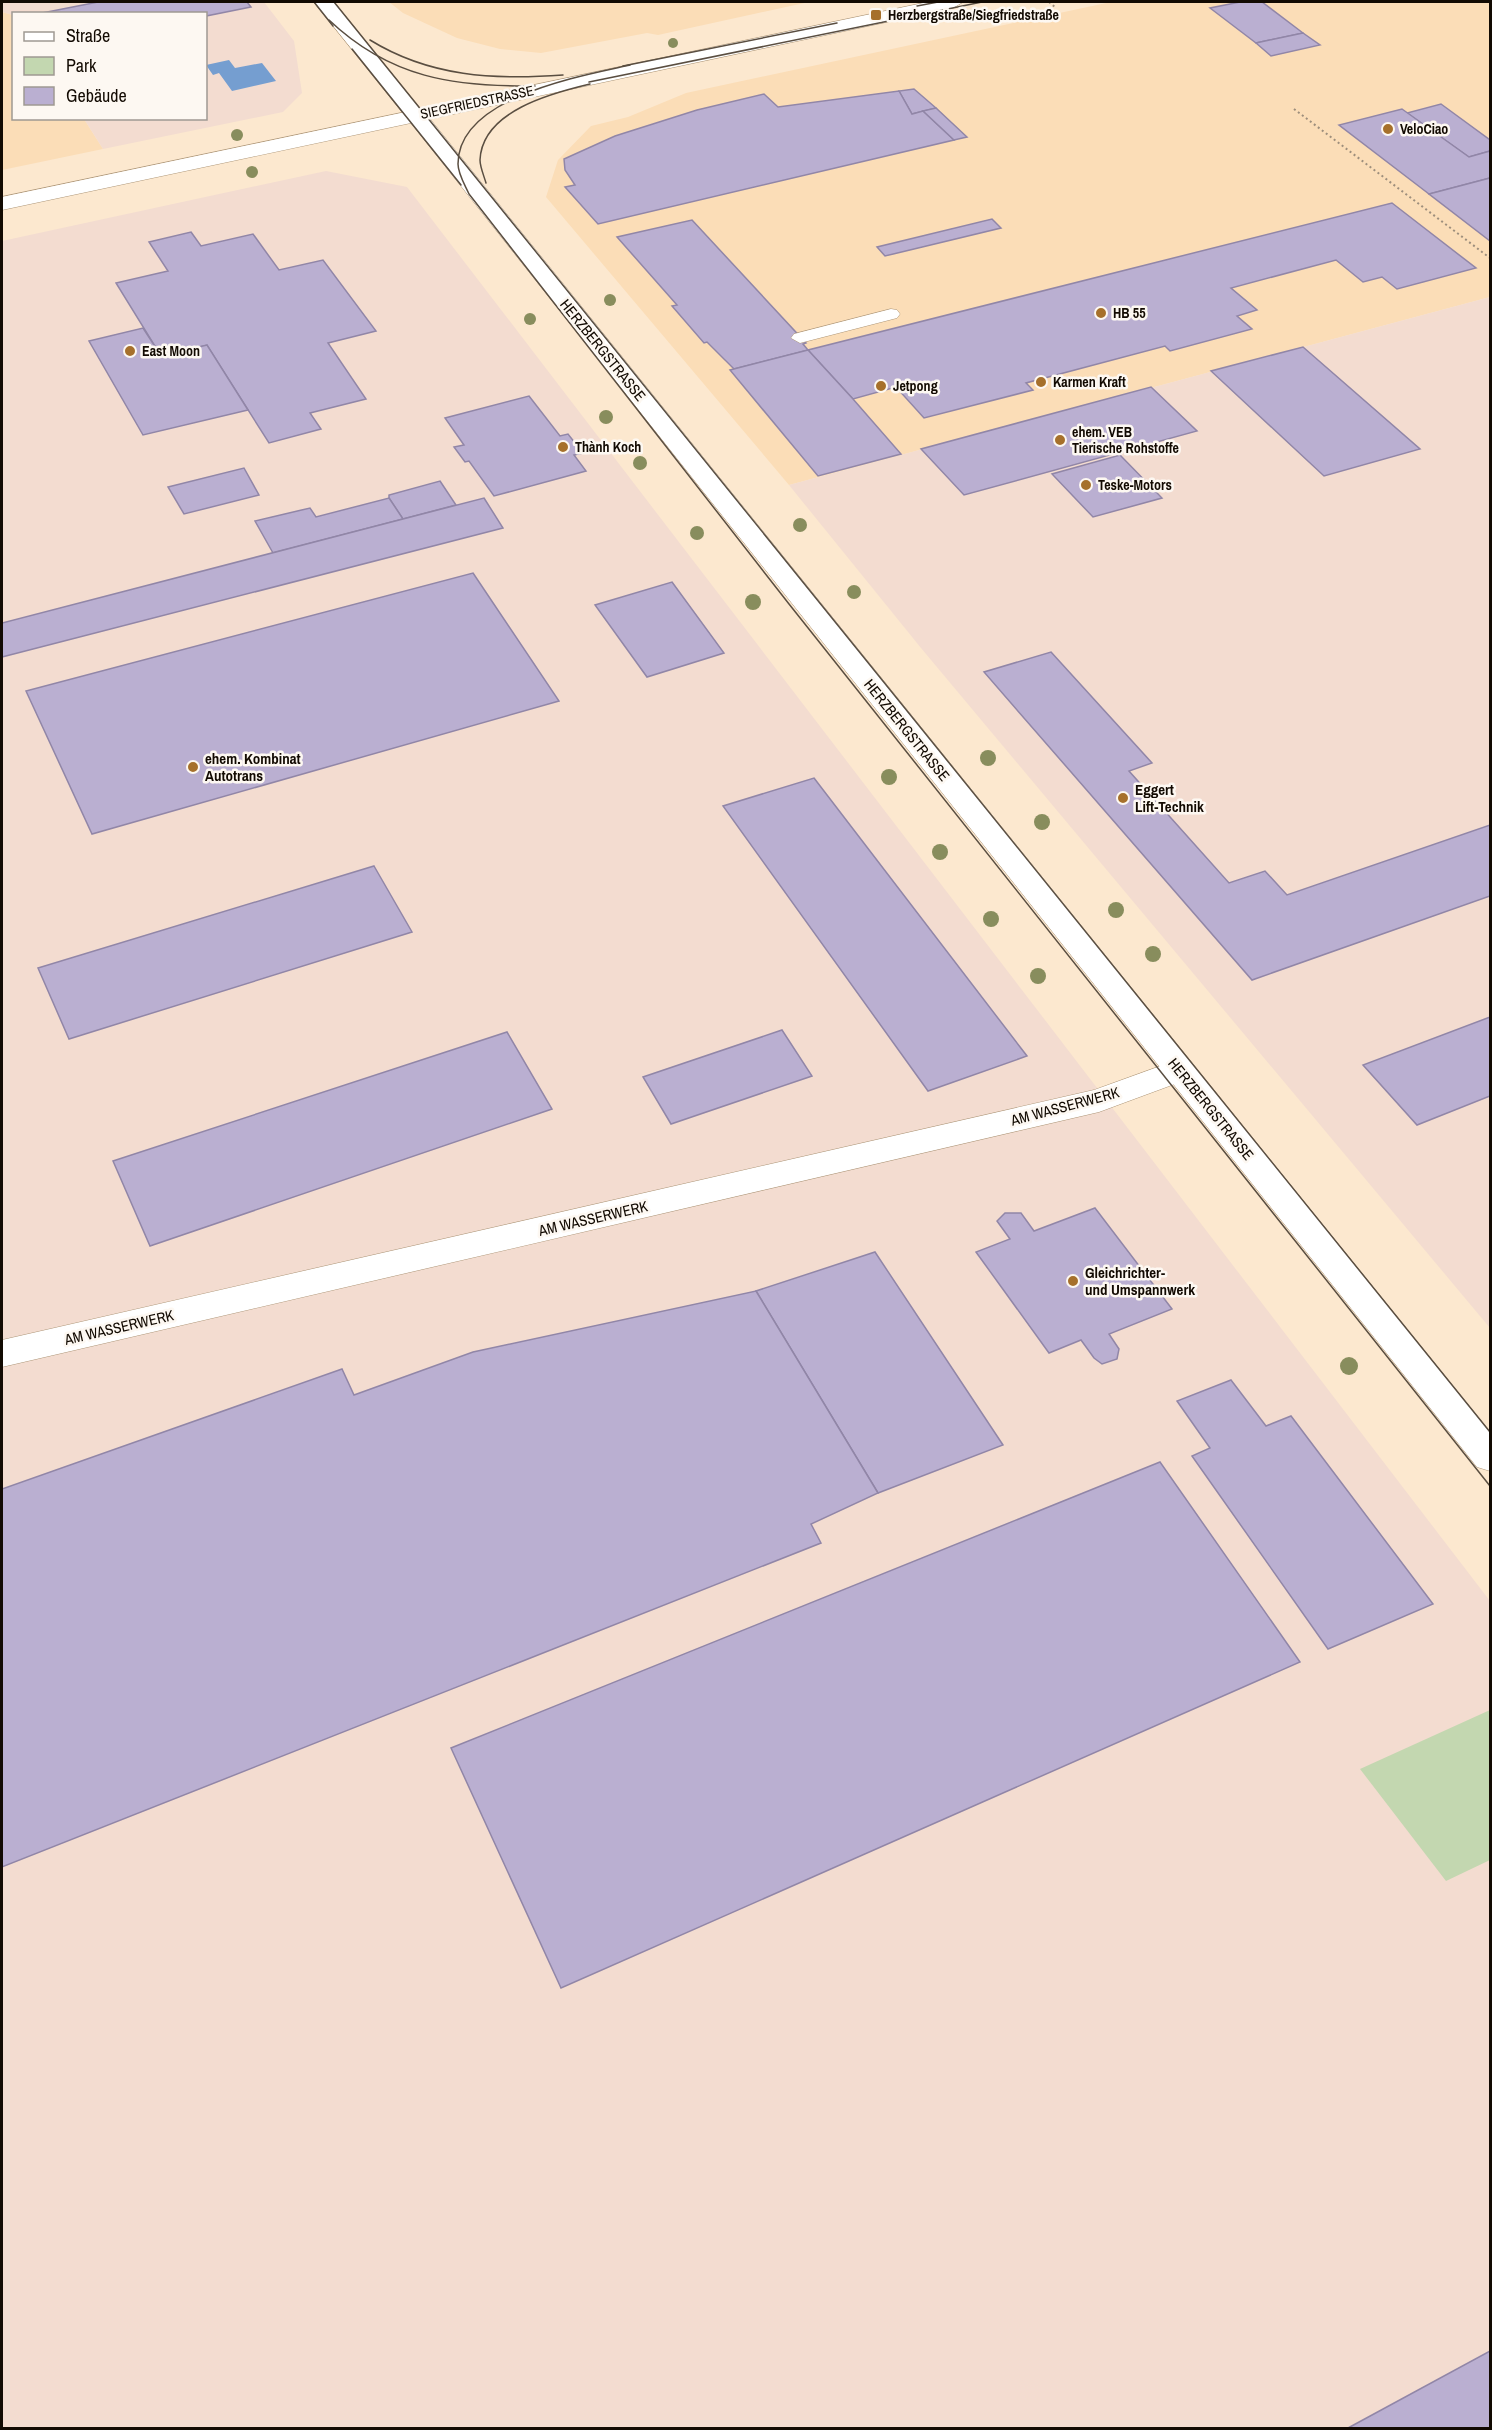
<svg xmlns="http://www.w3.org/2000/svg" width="1492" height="2430" font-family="'Archivo Narrow',sans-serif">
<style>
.built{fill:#fbddb7}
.industrial{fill:#f3dcd0}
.green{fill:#c3d7b0}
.water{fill:#759ed0}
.building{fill:#baafd1;stroke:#9186a7;stroke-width:1.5}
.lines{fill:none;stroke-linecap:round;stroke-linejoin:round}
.service-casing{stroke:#ac9577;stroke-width:1}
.minor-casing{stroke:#ac9577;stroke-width:1}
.tertiary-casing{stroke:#ac9577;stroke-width:1}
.path{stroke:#9d8e7c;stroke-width:2;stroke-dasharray:2 3;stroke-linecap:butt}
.service{fill:#fff;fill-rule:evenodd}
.minor{fill:#fff;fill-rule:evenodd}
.tertiary{fill:#fff;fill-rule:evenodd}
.tram{stroke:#5a4e41;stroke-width:1.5}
.tree{fill:#888d5d}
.poi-dot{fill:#a6702b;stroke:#fdf8f2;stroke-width:2}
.labels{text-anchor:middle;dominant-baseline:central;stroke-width:5;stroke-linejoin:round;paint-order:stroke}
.far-poi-label{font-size:14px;font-weight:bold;fill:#120a02;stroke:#fdf8f2;text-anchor:start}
.far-street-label{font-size:14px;fill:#120a02;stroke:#fdf8f2}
.street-label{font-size:15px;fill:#120a02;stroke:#fdf8f2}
.poi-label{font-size:15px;font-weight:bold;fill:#120a02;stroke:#fdf8f2;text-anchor:start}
</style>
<rect width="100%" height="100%" fill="#fce8cf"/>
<g class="built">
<path d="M389,2H809L658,35L647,33L541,53L500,49L457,38L403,13Z"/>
<path d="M1111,2H1490V297L789,485L546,197L558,160L591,126L628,117L686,93Z"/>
<path d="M2,12L13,15L14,118L84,119L103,149L2,170Z"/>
</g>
<g class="industrial">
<path d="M2,2H264L294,41L302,93L283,112L103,149L84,119L206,118V14L13,15L2,12Z"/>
<path d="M326,171L407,187L1490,1601V2428H2V241Z"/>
<path d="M1490,297V1328L921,648L789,485Z"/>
</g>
<path class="green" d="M1490,1710V1860L1446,1881L1360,1769Z"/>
<path class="water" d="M229,60L235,68L262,63L276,81L232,91L219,73L213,75L206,65Z"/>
<g class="building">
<path d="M98,2H247L251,7L206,16V14H37Z"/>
<path d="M1240,2H1262L1303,33L1256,43L1210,8Z"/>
<path d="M1303,33L1320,45L1271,56L1256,43Z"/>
<path d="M914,89L936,108L912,114L899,91Z"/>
<path d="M899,91L912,114L923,111L954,140L598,224L565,187L575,185L565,170L564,159L615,136L697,110L764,94L778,107Z"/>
<path d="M1441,104L1490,140V151L1469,157L1407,113Z"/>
<path d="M936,108L967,137L954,140L923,111Z"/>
<path d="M1402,109L1469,157L1490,151V178L1429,194L1339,125Z"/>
<path d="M1490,178V241L1429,194Z"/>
<path d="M1392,203L1476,268L1397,289L1382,277L1363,282L1336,260L1231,288L1257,310L1237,316L1252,329L1170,351L1165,346L1026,383L1033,390L924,418L896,387L853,399L808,350Z"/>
<path d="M992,219L1001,228L885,256L877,247Z"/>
<path d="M692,220L806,343L803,344L808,350L734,369L707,342L704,343L672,306L677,305L617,237Z"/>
<path d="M191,232L201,246L253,234L279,270L323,260L376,331L328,343L366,399L310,413L321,429L269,443L207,345L161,356L116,283L168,271L149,242Z"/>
<path d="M143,328L161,356L207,345L248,410L143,435L89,341Z"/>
<path d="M1303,347L1420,449L1324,476L1211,371Z"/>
<path d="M808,350L853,399L901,454L818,476L730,370Z"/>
<path d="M1151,387L1197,431L964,495L921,449Z"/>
<path d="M529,396L560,436L568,434L583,453L574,455L586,471L494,496L469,461L465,462L454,447L464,445L445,418Z"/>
<path d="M1120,455L1162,498L1093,517L1052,474Z"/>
<path d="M244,468L259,495L184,514L168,487Z"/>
<path d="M440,481L456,505L403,519L389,498V495Z"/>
<path d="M389,498L403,519L273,553L255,521L310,508L316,517Z"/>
<path d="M484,498L503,528L2,657V623Z"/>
<path d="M473,573L559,701L92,834L26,691Z"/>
<path d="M672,582L724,653L647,677L595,605Z"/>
<path d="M1051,652L1152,763L1129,771L1229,883L1265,871L1287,895L1490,825V896L1252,980L984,672Z"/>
<path d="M814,778L1027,1056L928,1091L723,806Z"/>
<path d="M374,866L412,932L69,1039L38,968Z"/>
<path d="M1490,1017V1096L1417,1125L1363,1065Z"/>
<path d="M782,1030L812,1076L671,1124L643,1077Z"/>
<path d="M507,1032L552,1109L150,1246L113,1161Z"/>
<path d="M1095,1208L1172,1309L1109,1334L1119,1349L1117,1359L1102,1364L1094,1358L1081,1340L1049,1353L976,1252L1010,1239L997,1221L1005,1213H1021L1034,1231Z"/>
<path d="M875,1252L1003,1445L878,1493L756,1291Z"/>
<path d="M756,1291L878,1493L811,1524L821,1543L2,1867V1489L342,1369L354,1395L473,1352Z"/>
<path d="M1231,1380L1266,1426L1291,1416L1433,1604L1328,1649L1192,1456L1210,1448L1177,1401Z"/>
<path d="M1160,1462L1300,1662L561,1988L451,1748Z"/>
<path d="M1490,2351V2428H1348Z"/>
</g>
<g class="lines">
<defs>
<path id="service" d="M891,309L897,310L900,314L897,318L800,343L791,338L794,334Z"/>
<g id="minor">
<path d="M314,2H334L422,111L425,115L422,119H408Z"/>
<path d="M1180,1059L1191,1062L1196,1070L1191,1078L1099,1112L2,1367V1340L1094,1090Z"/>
</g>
<path id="tertiary" d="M928,2H963L953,8L430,119L1490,1432V1471L1477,1467L411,123L2,210V197Z"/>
</defs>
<use href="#service" class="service-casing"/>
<use href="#minor" class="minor-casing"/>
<use href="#tertiary" class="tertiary-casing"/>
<g class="path">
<path d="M1049,2L1056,8"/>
<path d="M1294,109L1490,258"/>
</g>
<use href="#service" class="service"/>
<use href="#minor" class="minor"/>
<use href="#tertiary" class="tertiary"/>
<g class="tram">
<path d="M314,2L333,26"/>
<path d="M334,2L1490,1432"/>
<path d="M917,6L938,2"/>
<path d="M329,20C390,78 454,87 535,86"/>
<path d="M370,40C430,77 494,80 563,75"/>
<path d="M352,49L461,185"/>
<path d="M630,65C581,76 458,97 458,164C458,174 465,185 469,194L789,604L1490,1486"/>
<path d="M623,66L837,23"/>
<path d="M589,82L982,2"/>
<path d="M486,183C484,176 480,167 480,160C482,111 552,93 590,84"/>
</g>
</g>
<g class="tree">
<circle cx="673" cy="43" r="5"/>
<circle cx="237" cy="135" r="6"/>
<circle cx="252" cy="172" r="6"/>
<circle cx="610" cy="300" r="6"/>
<circle cx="530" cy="319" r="6"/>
<circle cx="606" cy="417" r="7"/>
<circle cx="640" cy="463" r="7"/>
<circle cx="800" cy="525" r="7"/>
<circle cx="697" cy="533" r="7"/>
<circle cx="854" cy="592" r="7"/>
<circle cx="753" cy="602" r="8"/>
<circle cx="988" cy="758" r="8"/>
<circle cx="889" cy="777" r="8"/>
<circle cx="1042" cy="822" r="8"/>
<circle cx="940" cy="852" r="8"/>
<circle cx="1116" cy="910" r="8"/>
<circle cx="991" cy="919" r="8"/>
<circle cx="1153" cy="954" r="8"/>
<circle cx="1038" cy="976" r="8"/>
<circle cx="1349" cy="1366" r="9"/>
</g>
<g class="poi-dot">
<rect x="870" y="9" width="12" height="12" rx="3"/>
<circle cx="1388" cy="129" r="6"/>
<circle cx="1101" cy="313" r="6"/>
<circle cx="130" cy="351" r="6"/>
<circle cx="1041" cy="382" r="6"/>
<circle cx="881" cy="386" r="6"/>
<circle cx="1060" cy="440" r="6"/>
<circle cx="563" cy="447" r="6"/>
<circle cx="1086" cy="485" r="6"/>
<circle cx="193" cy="767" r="6"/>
<circle cx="1123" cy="798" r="6"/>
<circle cx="1073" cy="1281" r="6"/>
</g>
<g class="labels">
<g class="far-poi-label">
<text x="888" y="15">Herzbergstraße/Siegfriedstraße</text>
<text x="1400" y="129">VeloCiao</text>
<text x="1113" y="313">HB 55</text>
<text x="142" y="351">East Moon</text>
<text x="1053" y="382">Karmen Kraft</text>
<text x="893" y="386">Jetpong</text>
<text x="1072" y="432">ehem. VEB<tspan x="1072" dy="16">Tierische Rohstoffe</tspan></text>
<text x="575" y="447">Thành Koch</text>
<text x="1098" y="485">Teske-Motors</text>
</g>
<g class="far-street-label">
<text transform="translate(477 102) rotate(-12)">SIEGFRIEDSTRASSE</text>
</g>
<g class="street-label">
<text transform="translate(603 350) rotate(51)">HERZBERGSTRASSE</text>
<text transform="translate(907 730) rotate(51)">HERZBERGSTRASSE</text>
<text transform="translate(1065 1106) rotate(-15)">AM WASSERWERK</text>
<text transform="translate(1211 1109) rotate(51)">HERZBERGSTRASSE</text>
<text transform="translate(593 1218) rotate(-13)">AM WASSERWERK</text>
<text transform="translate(119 1327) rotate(-13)">AM WASSERWERK</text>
</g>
<g class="poi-label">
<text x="205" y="758">ehem. Kombinat<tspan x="205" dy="17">Autotrans</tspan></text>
<text x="1135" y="789">Eggert<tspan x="1135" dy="17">Lift-Technik</tspan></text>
<text x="1085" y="1272">Gleichrichter-<tspan x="1085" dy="17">und Umspannwerk</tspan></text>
</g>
</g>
<rect width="1492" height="2430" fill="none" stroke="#120a02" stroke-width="6"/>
<rect x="12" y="12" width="195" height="108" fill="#fdf8f2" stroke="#9f9992" stroke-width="1.5"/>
<rect x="24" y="32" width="30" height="9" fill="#ffffff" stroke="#9f9992" stroke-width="1.5"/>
<text x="66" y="42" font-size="18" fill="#120a02">Straße</text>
<rect x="24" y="57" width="30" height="18" fill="#c3d7b0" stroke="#9f9992" stroke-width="1.5"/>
<text x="66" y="72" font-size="18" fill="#120a02">Park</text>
<rect x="24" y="87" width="30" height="18" fill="#baafd1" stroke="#9f9992" stroke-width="1.5"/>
<text x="66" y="102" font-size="18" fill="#120a02">Gebäude</text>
</svg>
